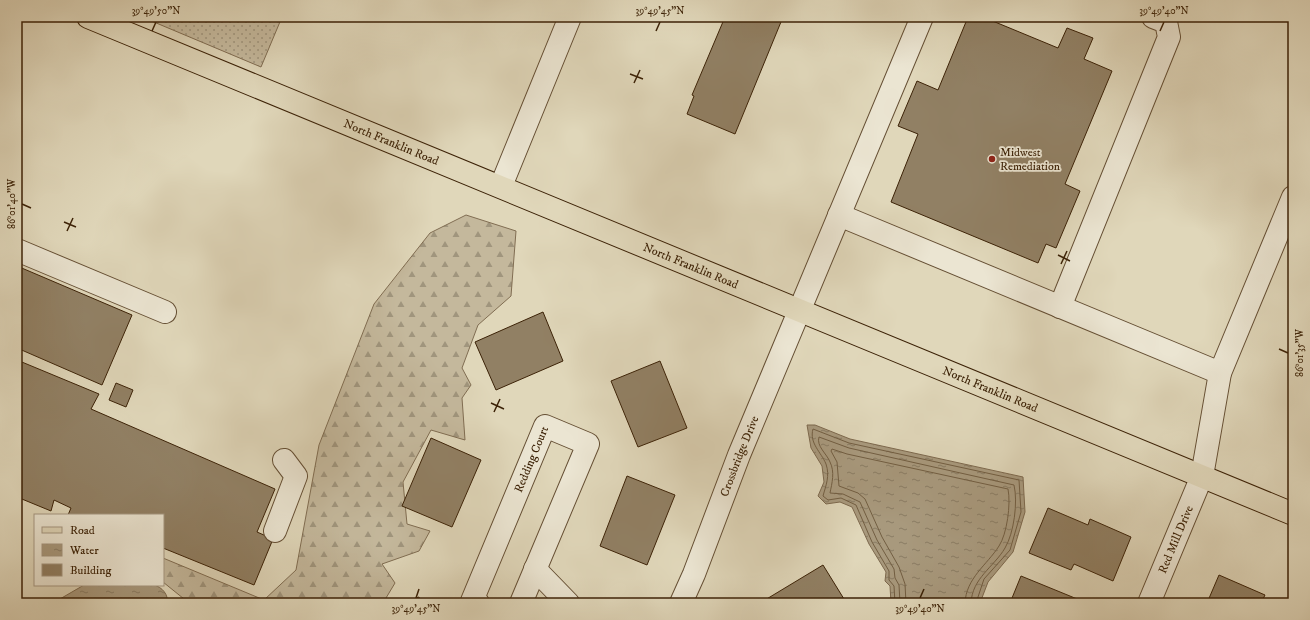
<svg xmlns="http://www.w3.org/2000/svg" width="1310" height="620" font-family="'IM FELL DW Pica',serif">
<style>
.grass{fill:url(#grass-dots);stroke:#806d52}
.forest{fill:url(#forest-firs);stroke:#806d52}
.water{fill:url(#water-ripples);stroke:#7d694e}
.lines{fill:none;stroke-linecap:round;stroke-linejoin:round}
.shore{stroke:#725e42;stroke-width:1}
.building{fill:#918064;stroke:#3c2207}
.minor-casing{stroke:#654f34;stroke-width:24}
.major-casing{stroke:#3c2207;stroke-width:24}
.minor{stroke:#ebe5d2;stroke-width:22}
.major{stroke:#e0d7ba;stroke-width:22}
.ticks{fill:none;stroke:#3c2207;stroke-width:1.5}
.poi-dot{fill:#8f2418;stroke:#ebe5d2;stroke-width:1.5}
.labels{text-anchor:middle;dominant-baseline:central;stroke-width:3.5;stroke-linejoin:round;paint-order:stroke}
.street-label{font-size:12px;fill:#3c2207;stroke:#ebe5d2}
.poi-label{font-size:12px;fill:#3c2207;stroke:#ebe5d2;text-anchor:start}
.neatline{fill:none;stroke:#3c2207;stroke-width:1.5}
.ticks-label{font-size:10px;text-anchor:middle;fill:#3c2207}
</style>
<defs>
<pattern id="grass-dots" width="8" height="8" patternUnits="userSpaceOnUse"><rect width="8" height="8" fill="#c4b89c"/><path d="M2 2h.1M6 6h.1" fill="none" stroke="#a0957d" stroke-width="1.8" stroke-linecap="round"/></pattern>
<pattern id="forest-firs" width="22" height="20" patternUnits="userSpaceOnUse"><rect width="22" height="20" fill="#c4b89c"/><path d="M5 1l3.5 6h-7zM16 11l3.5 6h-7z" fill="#a0957d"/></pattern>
<pattern id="water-ripples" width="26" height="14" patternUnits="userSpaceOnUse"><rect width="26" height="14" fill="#a8997d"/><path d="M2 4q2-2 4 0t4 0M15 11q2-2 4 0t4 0" fill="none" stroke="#8a7c64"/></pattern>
</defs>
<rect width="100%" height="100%" fill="#e0d7ba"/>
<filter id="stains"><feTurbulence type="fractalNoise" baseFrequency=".005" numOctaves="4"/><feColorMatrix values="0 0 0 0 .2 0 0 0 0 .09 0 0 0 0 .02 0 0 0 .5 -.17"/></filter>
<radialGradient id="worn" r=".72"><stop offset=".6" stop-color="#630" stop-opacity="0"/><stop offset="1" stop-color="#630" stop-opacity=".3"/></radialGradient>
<path class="grass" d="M142,17H282L261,67Z"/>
<path class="forest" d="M466,215L516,231L511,296L478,325L462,368L471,385L462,398L465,440L431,430L403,482L407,524L430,531L419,551L382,564L395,583L383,603H189L163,582V558L264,600L296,570L319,445L374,304L430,233Z"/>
<g class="water">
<path d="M807,425H815L850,439L1023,477L1025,512L1013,552L988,582L980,603H891L890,586L885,581L886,572L869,544L852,507L840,502L826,504L818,496L824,482L822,466L811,448Z"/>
<path d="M84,585H154C162,587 169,595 167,603H53Z"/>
</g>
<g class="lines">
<g class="shore">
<path d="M895,603L894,586L889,580V571L872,542L856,505L841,498L828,500L823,496C826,485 830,476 826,464C821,452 809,443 813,429L849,443L1019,480L1021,512L1010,550L984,579L976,603"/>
<path d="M900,603L899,585L895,578L894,569L877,540L860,502L843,494L830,493C832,483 835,472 830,462C827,454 816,446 819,437L849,448L1014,485C1018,502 1014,533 1005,548C994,567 972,578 971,603"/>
<path d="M906,603L905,584L899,567L882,537L865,499L858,493L839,486L837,462L831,451L832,449L847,454L1008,489C1011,504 1007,534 999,546C987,565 966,578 965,603"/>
</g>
</g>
<g class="building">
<path d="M725,17H783L735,134L687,114L694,96L692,95Z"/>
<path d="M968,17H983L1058,48L1067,28L1093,38L1084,59L1112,71L1065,184L1080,191L1056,248L1046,244L1038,263L891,202L918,134L898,126L917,81L938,90Z"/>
<path d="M17,266L132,315L102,385L17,348Z"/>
<path d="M543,312L563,361L496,390L475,342Z"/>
<path d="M17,360L99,394L91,409L275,489L257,532L273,539L254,585L163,548V515H68L71,508L54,500L51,511L17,497Z"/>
<path d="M660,361L687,428L638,447L611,381Z"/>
<path d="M116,383L133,390L126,407L109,400Z"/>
<path d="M431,438L481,460L452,527L402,506Z"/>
<path d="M627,476L675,495L647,565L600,546Z"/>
<path d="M1048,508L1088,525L1090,519L1131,537L1113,581L1074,564L1071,570L1029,553Z"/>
<path d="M823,565L844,599L837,603H760Z"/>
<path d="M1219,575L1265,595L1261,603H1207Z"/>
<path d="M1021,576L1087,603H1010Z"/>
<path d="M419,597L421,603H401Z"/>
</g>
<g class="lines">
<defs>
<g id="minor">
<path d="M501,186L570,17"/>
<path d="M839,215L1220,373"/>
<path d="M17,250L165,312"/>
<path d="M1060,307L1169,37L1166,22L1153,17"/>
<path d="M275,531L296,476L284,460"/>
<path d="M535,569L568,603"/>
<path id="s1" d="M478,603L472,601L545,426L588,444L521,603"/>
<path id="s2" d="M681,603L694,574L739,455L922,17"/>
<path id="s3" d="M1149,603L1202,476L1220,373L1293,197"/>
</g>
<g id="major">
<path id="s4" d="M88,17L1293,514"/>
</g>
</defs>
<use href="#minor" class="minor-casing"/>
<use href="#major" class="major-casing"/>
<use href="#minor" class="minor"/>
<use href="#major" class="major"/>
</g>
<path class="ticks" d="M152,31L156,22M656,31L660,22M1160,31L1164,22M630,74L643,79M634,83L640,70M22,204L31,208M64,222L76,227M67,231L73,218M1058,255L1070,261M1061,264L1067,251M1279,349L1288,353M491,403L504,409M494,412L500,399M416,598L419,589M920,598L924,589"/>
<circle class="poi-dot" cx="992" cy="159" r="4"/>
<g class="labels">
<g class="street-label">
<text stroke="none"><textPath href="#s4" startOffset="328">North Franklin Road</textPath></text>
<text stroke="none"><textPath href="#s4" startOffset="652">North Franklin Road</textPath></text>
<text stroke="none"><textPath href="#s4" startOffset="976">North Franklin Road</textPath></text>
<text stroke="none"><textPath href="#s2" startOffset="158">Crossbridge Drive</textPath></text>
<text stroke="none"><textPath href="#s1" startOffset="160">Redding Court</textPath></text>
<text stroke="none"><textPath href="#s3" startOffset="69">Red Mill Drive</textPath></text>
</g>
<g class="poi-label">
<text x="1000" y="152">Midwest<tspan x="1000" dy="14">Remediation</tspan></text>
</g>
</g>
<rect width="1310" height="620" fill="none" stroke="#e0d7ba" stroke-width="44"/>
<rect x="34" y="514" width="130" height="72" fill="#ebe5d2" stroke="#a59781"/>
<rect x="42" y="527" width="20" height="6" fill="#e0d7ba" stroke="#a59781"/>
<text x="70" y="534" font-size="12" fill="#3c2207">Road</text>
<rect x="42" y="544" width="20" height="12" fill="url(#water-ripples)" stroke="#a59781"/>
<text x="70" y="554" font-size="12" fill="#3c2207">Water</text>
<rect x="42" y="564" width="20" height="12" fill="#918064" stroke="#a59781"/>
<text x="70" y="574" font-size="12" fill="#3c2207">Building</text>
<rect x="22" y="22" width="1266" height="576" class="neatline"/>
<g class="ticks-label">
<text x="156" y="14">39°49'50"N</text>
<text x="660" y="14">39°49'45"N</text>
<text x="1164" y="14">39°49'40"N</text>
<text transform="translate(11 204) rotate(-90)" y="4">86°01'40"W</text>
<text transform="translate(1299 353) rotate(-90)" y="4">86°01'35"W</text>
<text x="416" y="612">39°49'45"N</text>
<text x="920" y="612">39°49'40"N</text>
</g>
<rect width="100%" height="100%" filter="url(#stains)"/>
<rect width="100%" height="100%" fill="url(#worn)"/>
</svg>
